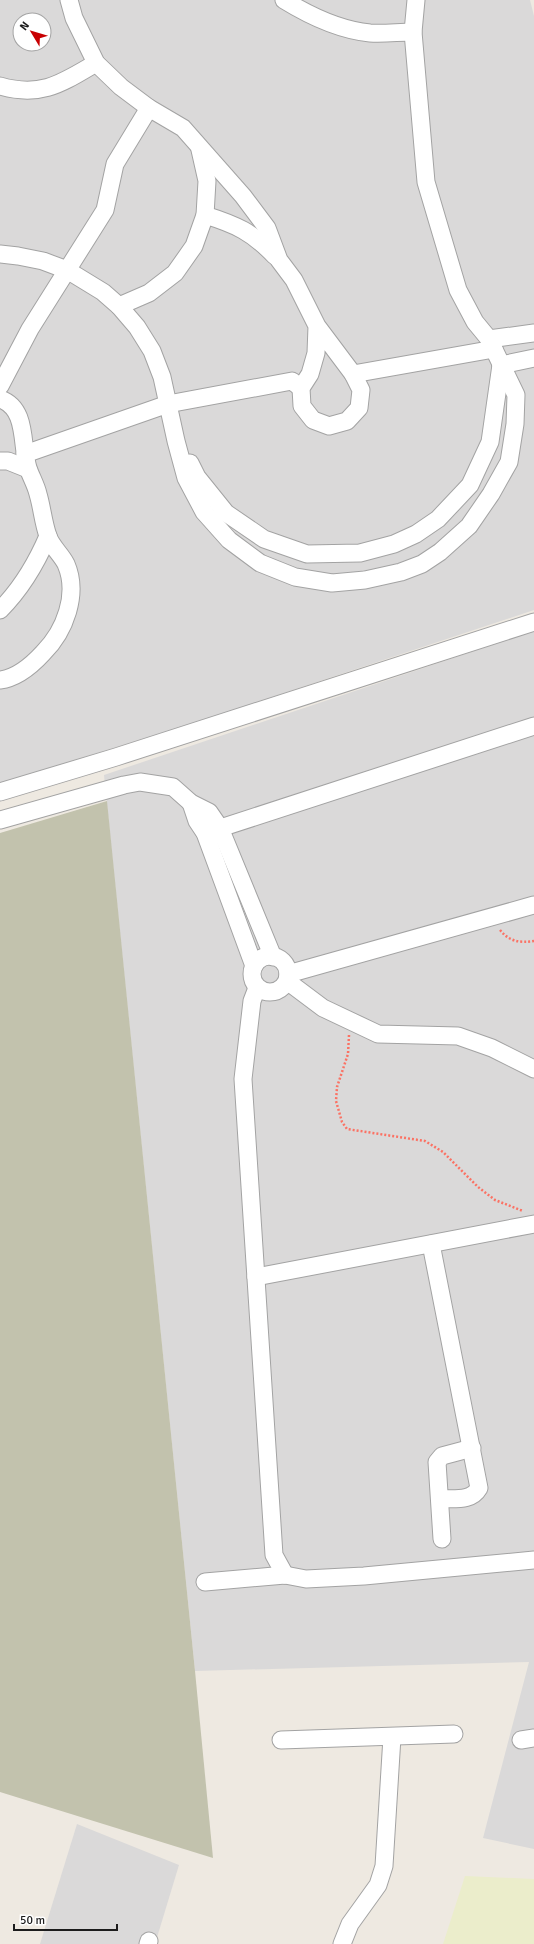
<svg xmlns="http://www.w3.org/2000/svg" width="534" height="1944" font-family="Signika,sans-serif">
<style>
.residential{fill:#dad9d9;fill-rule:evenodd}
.construction{fill:#c2c2ad}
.farmland{fill:#ebedcb}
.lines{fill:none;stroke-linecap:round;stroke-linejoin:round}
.minor-casing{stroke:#a3a3a3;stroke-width:19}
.path{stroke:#fb7264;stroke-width:2.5;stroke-dasharray:2 2;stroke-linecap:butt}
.minor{stroke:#fff;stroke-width:17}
</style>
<rect width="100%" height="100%" fill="#eee9e1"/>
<g class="residential">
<path d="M0,0H530L534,16V610L179,728L0,783ZM20,20H44V44H20Z"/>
<path d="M534,631V1849L483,1838L529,1662L195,1671L104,775Z"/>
<path d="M77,1824L179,1865L155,1944H40Z"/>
</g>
<path class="construction" d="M107,801L195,1671L213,1858L0,1792V833Z"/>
<path class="farmland" d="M465,1876L534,1879V1944H443Z"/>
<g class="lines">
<defs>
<g id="minor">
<path d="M69,0L74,18L96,63L121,87L149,108L183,128L243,196L267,228L279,260L294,280L317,326L353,374L361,390L359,408L347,421L329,426L313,420L302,406L301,388L310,374L316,353L317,326"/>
<path d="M284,0C310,16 339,30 370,33C384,34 399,32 413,32"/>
<path d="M0,86C41,98 62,83 96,63"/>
<path d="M205,215C237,225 252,232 275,256"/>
<path d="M0,254L18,256L43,261L67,270L103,292L119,306L137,327L152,351L162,377L176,441L186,478L204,512L229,540L260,563L295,577L332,583L365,580L401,572L422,564L440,552L469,526L491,494L509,462L515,424L516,395L489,339L475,322L458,290L426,182L413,32L416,0"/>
<path d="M119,306L149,293L175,273L194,246L205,215L207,181L200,150"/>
<path d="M489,339L534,333"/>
<path d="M501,365L534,358"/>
<path d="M353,374L494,349"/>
<path d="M0,386L30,329L105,210L115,164L149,108"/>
<path d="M0,399C28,408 21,446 28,468C31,477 36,485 38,494C42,507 43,522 48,536C51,546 61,554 66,564C79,594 65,631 43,653C32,665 17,678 0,680"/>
<path d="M25,454L168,404L292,381L301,388"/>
<path d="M0,461H8L28,469"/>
<path d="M190,463L197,477L226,513L264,539L307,554L360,553L394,544L416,534L438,519L470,485L490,442L501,365"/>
<path d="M0,610C22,588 36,564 48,536"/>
<path d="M0,792L116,757L534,622"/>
<path d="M191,803L197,821L205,833L254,966"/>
<path d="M0,820L124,785L140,782L173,787L191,803L209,812L220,828L273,957"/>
<path d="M205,833L534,726"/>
<circle cx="270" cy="974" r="18"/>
<path d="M288,974L534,905"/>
<path d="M287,981L323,1008L378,1034L458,1036L492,1048L534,1069"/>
<path d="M257,988L252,1001L243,1079L274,1555L285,1575"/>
<path d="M431,1244L479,1488C471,1502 454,1498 440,1499"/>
<path d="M256,1277L534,1224"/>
<path d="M442,1539L437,1462L442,1456L472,1448"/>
<path d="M205,1582L285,1575L306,1579L364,1576L534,1560"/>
<path d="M281,1740L454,1734"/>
<path d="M521,1740L534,1738"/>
<path d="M148,1944L149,1941"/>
<path d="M342,1944L350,1924L378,1885L384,1866L392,1737"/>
</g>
</defs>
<use href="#minor" class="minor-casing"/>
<g class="path">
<path d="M500,930C510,942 520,943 534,941"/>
<path d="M349,1035L348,1054L337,1087L336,1101L342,1122L347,1129L425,1141L443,1152L478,1187L495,1200L523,1211"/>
</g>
<use href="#minor" class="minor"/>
</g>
<g transform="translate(32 32) rotate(308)"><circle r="19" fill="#ffffff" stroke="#a4a4a4"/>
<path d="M0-3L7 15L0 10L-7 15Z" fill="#c80002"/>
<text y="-6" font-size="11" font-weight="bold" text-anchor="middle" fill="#1c1c1c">N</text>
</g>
<path d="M14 1924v6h103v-6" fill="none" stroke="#1c1c1c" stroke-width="2"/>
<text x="20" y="1924" font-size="12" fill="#1c1c1c" stroke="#ffffff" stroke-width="3" paint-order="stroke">50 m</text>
</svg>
